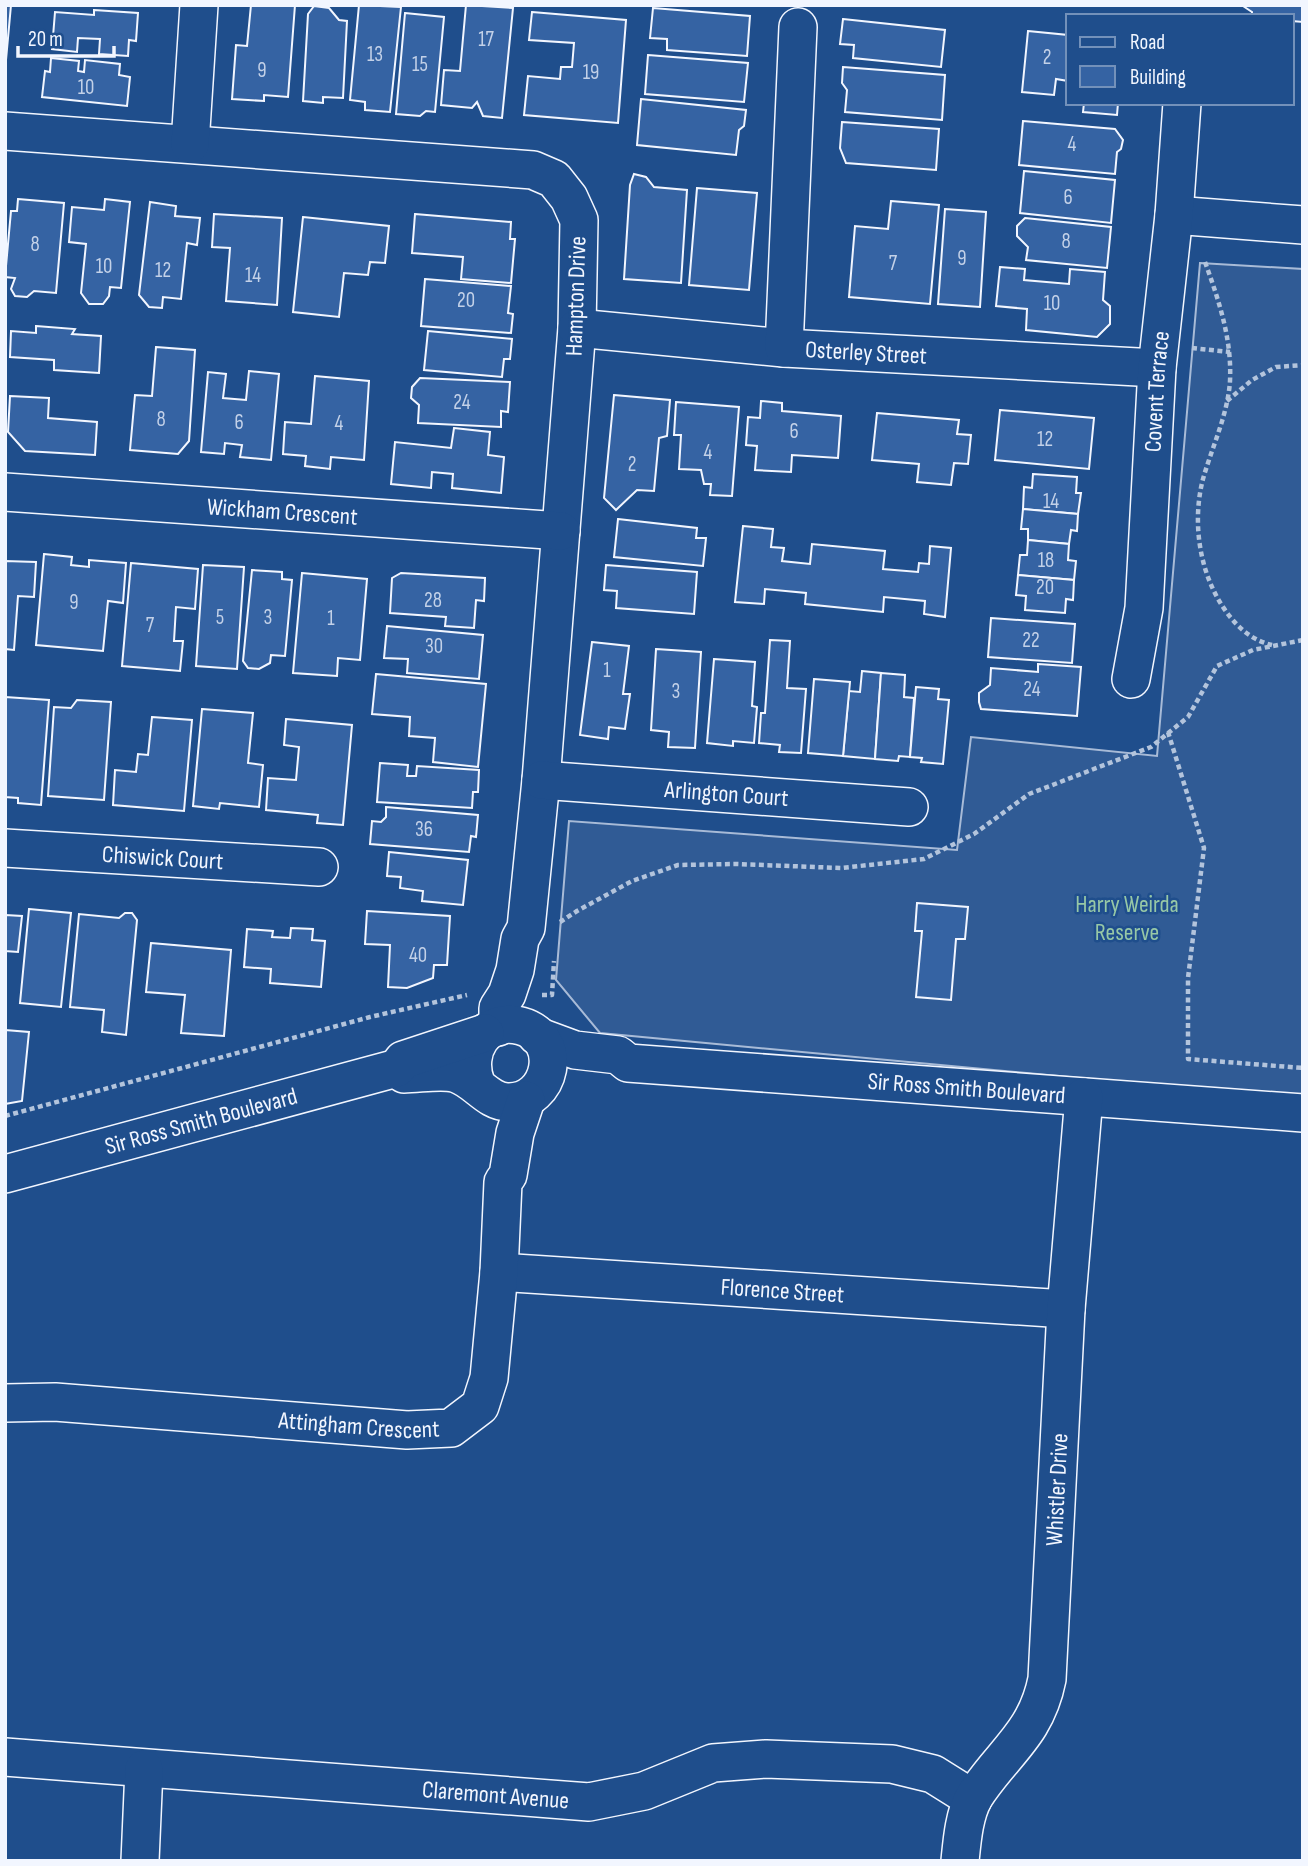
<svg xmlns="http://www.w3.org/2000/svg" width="1308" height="1866" font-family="'Sofia Sans Condensed',sans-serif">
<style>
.built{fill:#305b95;stroke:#a8bbd7;stroke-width:2}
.building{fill:#3563a3;stroke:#f2f6ff;stroke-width:2}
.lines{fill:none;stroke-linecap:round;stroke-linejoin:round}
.minor-casing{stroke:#f2f6ff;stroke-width:40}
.path{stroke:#b3c4dc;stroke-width:4.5;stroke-dasharray:5 3.5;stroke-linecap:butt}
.minor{stroke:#1f4e8c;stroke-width:37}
.labels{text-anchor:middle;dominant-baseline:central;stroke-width:5;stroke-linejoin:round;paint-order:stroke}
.number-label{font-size:21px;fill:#c3d1e8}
.street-label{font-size:24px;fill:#f2f6ff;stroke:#1f4e8c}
.park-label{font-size:24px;fill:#97c8a6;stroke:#1f4e8c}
</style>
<rect width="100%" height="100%" fill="#1f4e8c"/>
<path class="built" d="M1200,263L1303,269V1099L600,1033L556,980L569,821L957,850L971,737L1157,756Z"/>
<g class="building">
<path d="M5,5H11L5,71Z"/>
<path d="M251,5H295L288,97L264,95V101L232,99L236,45L247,46Z"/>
<path d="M359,5L401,7L390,112L365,110V102L350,100Z"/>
<path d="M466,5L513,8L502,118L483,116L477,102L472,108L441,105L444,70L460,71Z"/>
<path d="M1303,5V22L1292,21V16H1252V12L1243,6Z"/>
<path d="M314,6L329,8L339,20L347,21L343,98L323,97V103L303,101L308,14Z"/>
<path d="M653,8L750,16L747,56L667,50V39L650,38Z"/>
<path d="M94,10L138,13L136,41L129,40L128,56L99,54L100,39L78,38L77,52L52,49L55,12L94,15Z"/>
<path d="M532,12L626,20L618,123L524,115L528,76L560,79L561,67H572L574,43L529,40Z"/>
<path d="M405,13L444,17L435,112L426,111L420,116L396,114Z"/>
<path d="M843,19L945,30L941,67L853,58L854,45L840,44Z"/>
<path d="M1028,31L1068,35V81L1056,79L1054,95L1022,92Z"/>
<path d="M648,55L748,63L744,102L645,94Z"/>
<path d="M51,58L79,61L78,71L84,72L85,60L120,64L119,75L130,77L127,106L42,97L45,71L50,72Z"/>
<path d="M843,67L945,75L942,120L845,112L847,90L842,83Z"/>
<path d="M641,99L746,110L744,126L739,130L736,155L637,145Z"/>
<path d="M1084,103H1118L1117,115L1083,112Z"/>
<path d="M1023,121L1115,129L1123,140L1121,149L1117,152L1115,174L1019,165Z"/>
<path d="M842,122L939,129L936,170L846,163L840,148Z"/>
<path d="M1024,171L1115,180L1111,223L1020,213Z"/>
<path d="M634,174L646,177L654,187L687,190L681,283L624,279L630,185Z"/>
<path d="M697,188L757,193L749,290L689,285Z"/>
<path d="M18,199L64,203L56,293L34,291L27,297L15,296L11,289L15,278L5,277L11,211H17Z"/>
<path d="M105,199L130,202L121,288L110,287L109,296L103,304H89L81,293L86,244L69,242L72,207L104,210Z"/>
<path d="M891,201L939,205L930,304L849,297L855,226L888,229Z"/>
<path d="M150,202L176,206L175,216L200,218L197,245L187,243L181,299L163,297L162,308L149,307L139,295Z"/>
<path d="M945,209L986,212L980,307L938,304Z"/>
<path d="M214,214L282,218L277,305L226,301L230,248L212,247Z"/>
<path d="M415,214L511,222L510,239H515L511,283L461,279L463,257L412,253Z"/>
<path d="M303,217L389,226L385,263L370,262L368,275L344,273L339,317L293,312Z"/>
<path d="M1025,218L1111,227L1107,268L1026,260L1028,247L1017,236V226Z"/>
<path d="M1000,267L1025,269L1024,280L1069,284L1070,269L1105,272L1103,300L1110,306V324L1097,337L1026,330L1027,309L996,306Z"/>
<path d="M425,279L511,286L508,313L513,314L511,333L421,326Z"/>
<path d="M36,326L75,329L72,334L101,336L99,373L54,370V360L10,357L11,331L36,333Z"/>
<path d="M428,331L512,339L510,359H504L502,377L424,370Z"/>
<path d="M156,347L195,350L189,441L178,454L130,450L135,395L152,396Z"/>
<path d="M249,371L279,374L271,460L240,457L242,445L225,443L224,454L201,452L208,372L226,374L223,398L246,400Z"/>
<path d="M315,376L369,381L364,460L331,457L330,469L305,466L306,456L283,454L285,422L311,424Z"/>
<path d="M420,378L510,382L508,412L501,411V427L418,423L419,405L411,398L412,387Z"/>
<path d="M614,395L670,400L667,436L659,438L654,491L637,490L616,510L604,498Z"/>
<path d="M10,396L49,398L48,418L97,422L95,455L25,451L8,432Z"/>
<path d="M761,401L782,403V411L841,416L838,458L792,455L791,472L755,470L757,446L746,445L748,417L760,418Z"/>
<path d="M676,402L739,407L732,496L710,495L711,484H704L701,470L679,469L681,435H674Z"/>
<path d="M1000,410L1094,418L1089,469L995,460Z"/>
<path d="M877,413L959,420L957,434L971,435L968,464L954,463L951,485L917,482L919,464L872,460Z"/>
<path d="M454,428L490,432L488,455L504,457L501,493L452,488L453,474L432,472L431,488L391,484L395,442L451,448Z"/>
<path d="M1033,474L1077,477L1076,493H1081L1078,514L1023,509L1024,487L1032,488Z"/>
<path d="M1023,509L1078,514L1077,531L1071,530L1069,544L1028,540V529H1021Z"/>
<path d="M618,519L697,528L696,538H706L703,566L614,557Z"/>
<path d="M743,526L773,529L771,547L784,548L782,561L810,564L812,544L885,551L883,569L918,572L919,563L929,564L930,546L951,548L945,617L924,614L925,601L884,597L883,612L805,604L806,593L765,589L764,604L735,602Z"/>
<path d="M1028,540L1069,544L1068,560L1076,561L1074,580L1018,575L1020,555H1027Z"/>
<path d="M44,554L72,557L71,565L89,567V560L126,563L123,603L108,601L103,651L36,645Z"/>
<path d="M5,561L36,562L34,597L18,596L14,650L5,649Z"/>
<path d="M131,563L198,569L195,609L176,607L174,641H183L180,671L122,666Z"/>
<path d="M203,565L244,567L237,669L196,666Z"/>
<path d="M606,565L697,572L694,614L616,608L617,591L604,590Z"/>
<path d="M252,570L282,572V579L292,580L285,656L271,655L270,663L259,669L248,668L243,661Z"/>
<path d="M302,573L367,579L360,660L338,658L337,676L293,673Z"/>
<path d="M401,573L485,578L484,601L476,600L474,628L445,626L446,617L390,613L392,578Z"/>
<path d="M1018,575L1074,580L1073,600L1066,599L1065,613L1025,610L1026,596L1016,595Z"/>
<path d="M991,618L1075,624L1072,663L988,657Z"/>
<path d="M387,626L483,635L479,679L407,673L408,659L384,658Z"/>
<path d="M770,640L790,641L787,688L806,689L801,753L779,752L780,745L759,743L761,713H765Z"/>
<path d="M592,642L629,646L623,694H630L625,729L609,727L608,739L580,735Z"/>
<path d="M656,649L701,652L695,748L668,747L669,732L651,730Z"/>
<path d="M714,659L755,662L752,706L757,707L754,743L733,741V746L707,743Z"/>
<path d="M1038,664L1081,667L1077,716L981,709L979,702V693L990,685L991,668L1038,672Z"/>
<path d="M862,671L881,673L875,759L843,756L849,691L860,692Z"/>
<path d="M881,673L905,675L904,697L914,698L910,757L899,756L898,761L875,759Z"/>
<path d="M376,674L486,684L478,767L433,762L435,738L409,736L410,717L372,714Z"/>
<path d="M814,679L850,682L843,756L808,753Z"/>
<path d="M916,687L939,689L938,699L949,700L943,764L921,762L922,758L910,757Z"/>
<path d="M5,697L49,700L41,805L18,803V798L5,797Z"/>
<path d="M77,700L111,702L104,800L48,796L54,707L71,708Z"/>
<path d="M202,709L253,713L248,763L263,765L259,807L220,803L219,809L193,806Z"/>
<path d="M152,717L192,720L184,811L113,805L115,770L136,772L138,754L148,755Z"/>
<path d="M286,719L352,725L343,825L317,823L318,815L266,810L268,778L296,780L299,747L284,745Z"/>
<path d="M380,763L408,765L407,776H416L417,766L479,770L478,792H473L472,808L377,802Z"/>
<path d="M386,807L478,815L476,837L471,836L469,852L370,844L372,821L381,822L386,817Z"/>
<path d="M389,852L468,860L463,905L422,901L423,891L400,888L401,877L387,876Z"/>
<path d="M917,903L968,907L965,939H956L951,1000L916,997L922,931H915Z"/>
<path d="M29,909L71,913L61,1007L20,1003Z"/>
<path d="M367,911L450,916L447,965H434L433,978L407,988L388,987L390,945L365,944Z"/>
<path d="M125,913H132L137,920L126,1035L102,1032L104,1010L70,1007L79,914L119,918Z"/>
<path d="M5,915L22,916L18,952L5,951Z"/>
<path d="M291,928L313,929L312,940L325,941L321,987L270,983L271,969L244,967L247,929L273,931L272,937L290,938Z"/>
<path d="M151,943L231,950L224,1036L181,1033L185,995L146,992Z"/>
<path d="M5,1030L29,1032L22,1101L5,1104Z"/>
</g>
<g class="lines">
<defs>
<g id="minor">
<path d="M5,131L533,170L554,179L569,198L579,220L577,328L541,780L526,928L520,939L515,970L507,994L498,1008V1027"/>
<path d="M190,144L199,5"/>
<path d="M1174,215L1303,225"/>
<path id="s1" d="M577,328L784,348L1157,368"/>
<path d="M784,348L798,27"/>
<path id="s2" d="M5,492L561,531"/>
<path id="s3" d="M1131,679L1144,608L1157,368L1174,215L1182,103"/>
<path id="s4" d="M541,780L909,807"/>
<path id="s5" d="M5,848L319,867"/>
<path id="s6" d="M537,1036L575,1050L618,1055L628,1063L1303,1113"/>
<path d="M400,1071L404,1074C420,1074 443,1069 457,1074C477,1081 488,1102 508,1102C552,1103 565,1038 521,1026C484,1016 464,1052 476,1083"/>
<path id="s7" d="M5,1174L397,1068L403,1060L485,1033"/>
<path id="s8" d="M499,1272L1066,1309"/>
<path id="s9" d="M5,1403L55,1402L407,1430L451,1428L480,1406L489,1378L499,1272L503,1182L508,1175L515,1133L526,1100"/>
<path id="s10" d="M5,1757L589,1802L644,1791L713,1763L766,1759L892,1764L933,1774L973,1799"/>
<path d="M140,1861L144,1769"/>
<path id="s11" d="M960,1861C962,1841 964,1815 974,1797C1002,1753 1036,1735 1047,1679L1066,1309L1084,1097"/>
</g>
</defs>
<use href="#minor" class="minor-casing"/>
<g class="path">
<path d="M1205,262C1219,301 1232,339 1230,381C1228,414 1212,447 1203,479C1192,521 1199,571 1223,607C1235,625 1250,640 1272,645"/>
<path d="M1192,348L1230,352"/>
<path d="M1227,401L1252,380L1276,367L1303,365"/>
<path d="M1168,732L1204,848L1188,978V1059L1303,1068"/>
<path d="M560,922L577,911L632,881L678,865L736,864L841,868L924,859L974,834L1029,794L1151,747L1188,717L1217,666L1253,650L1303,640"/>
<path d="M542,995H552L554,961"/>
<path d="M5,1116L370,1017L467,995"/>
</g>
<use href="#minor" class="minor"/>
</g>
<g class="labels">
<g class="number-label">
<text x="486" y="39">17</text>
<text x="375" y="54">13</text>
<text x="1047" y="57">2</text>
<text x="420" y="64">15</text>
<text x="262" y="70">9</text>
<text x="591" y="72">19</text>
<text x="86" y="87">10</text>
<text x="1072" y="144">4</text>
<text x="1068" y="197">6</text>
<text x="1066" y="241">8</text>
<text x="35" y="244">8</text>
<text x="962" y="258">9</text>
<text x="893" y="263">7</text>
<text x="104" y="266">10</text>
<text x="163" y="270">12</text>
<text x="253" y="275">14</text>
<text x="466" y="300">20</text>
<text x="1052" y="303">10</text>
<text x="462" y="402">24</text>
<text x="161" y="419">8</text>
<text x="239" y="422">6</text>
<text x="339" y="423">4</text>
<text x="794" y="431">6</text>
<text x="1045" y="439">12</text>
<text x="708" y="452">4</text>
<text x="632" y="464">2</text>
<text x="1051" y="501">14</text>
<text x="1046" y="560">18</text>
<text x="1045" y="587">20</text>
<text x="433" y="600">28</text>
<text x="74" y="602">9</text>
<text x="220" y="617">5</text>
<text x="268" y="617">3</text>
<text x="331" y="618">1</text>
<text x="150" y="625">7</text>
<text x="1031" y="640">22</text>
<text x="434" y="646">30</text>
<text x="607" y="670">1</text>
<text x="1032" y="689">24</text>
<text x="676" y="691">3</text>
<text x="424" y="829">36</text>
<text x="418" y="955">40</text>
</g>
<g class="street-label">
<text transform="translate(576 296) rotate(-88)">Hampton Drive</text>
<text stroke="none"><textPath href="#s1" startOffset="290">Osterley Street</textPath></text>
<text stroke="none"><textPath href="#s3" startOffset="289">Covent Terrace</textPath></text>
<text stroke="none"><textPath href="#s2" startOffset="278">Wickham Crescent</textPath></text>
<text stroke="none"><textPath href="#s4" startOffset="186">Arlington Court</textPath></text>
<text stroke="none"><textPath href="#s5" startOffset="158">Chiswick Court</textPath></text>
<text stroke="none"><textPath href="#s6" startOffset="436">Sir Ross Smith Boulevard</textPath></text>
<text stroke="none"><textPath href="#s7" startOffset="203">Sir Ross Smith Boulevard</textPath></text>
<text stroke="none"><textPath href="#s8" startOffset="284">Florence Street</textPath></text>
<text stroke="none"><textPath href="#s9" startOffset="355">Attingham Crescent</textPath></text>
<text stroke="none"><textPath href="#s11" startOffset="396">Whistler Drive</textPath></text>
<text stroke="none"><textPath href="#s10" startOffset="492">Claremont Avenue</textPath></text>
</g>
<g class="park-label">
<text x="1127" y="904">Harry Weirda<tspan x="1127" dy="28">Reserve</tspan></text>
</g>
</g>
<rect width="1308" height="1866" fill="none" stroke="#f2f6ff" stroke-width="14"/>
<rect x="1066" y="14" width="228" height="91" fill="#1f4e8c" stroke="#7391ba" stroke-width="2"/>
<rect x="1080" y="37" width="35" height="10" fill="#1f4e8c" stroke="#7391ba" stroke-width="2"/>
<text x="1130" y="49" font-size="21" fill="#f2f6ff">Road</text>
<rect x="1080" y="66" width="35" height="21" fill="#3563a3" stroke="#7391ba" stroke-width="2"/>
<text x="1130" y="84" font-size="21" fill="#f2f6ff">Building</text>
<path d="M18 46v10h96v-10" fill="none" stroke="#f2f6ff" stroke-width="3.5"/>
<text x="28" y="46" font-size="21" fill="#f2f6ff" stroke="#1f4e8c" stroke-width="5" paint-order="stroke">20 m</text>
</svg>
